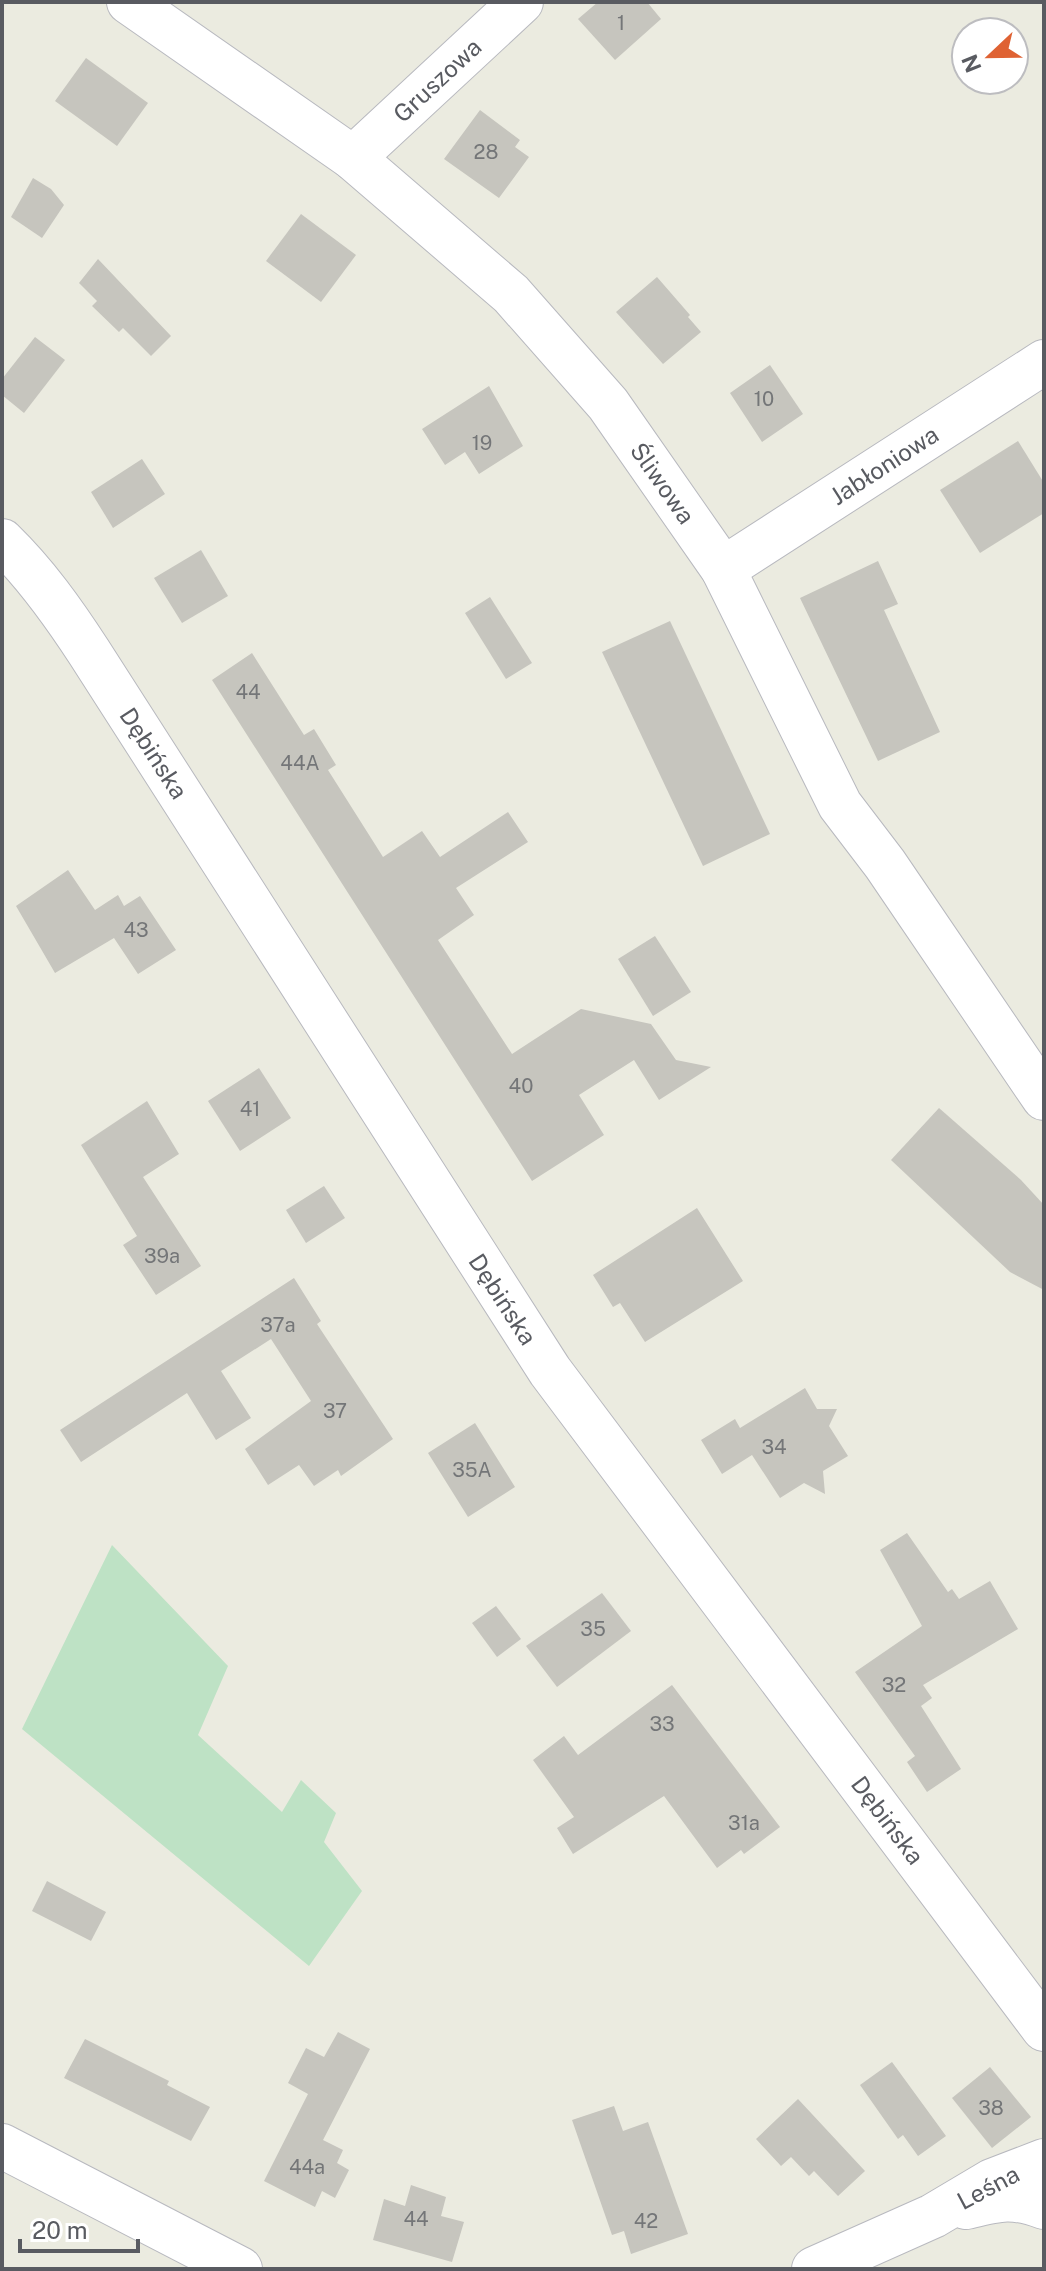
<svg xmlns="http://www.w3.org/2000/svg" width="1046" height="2271" font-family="'Public Sans',sans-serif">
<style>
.green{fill:#bee2c5}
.building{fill:#c6c5be}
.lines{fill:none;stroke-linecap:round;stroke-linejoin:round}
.minor-casing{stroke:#b8b9bf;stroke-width:46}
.minor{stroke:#fff;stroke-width:44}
.labels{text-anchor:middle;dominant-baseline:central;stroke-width:7;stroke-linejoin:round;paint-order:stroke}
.number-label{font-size:20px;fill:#747678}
.street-label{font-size:24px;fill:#595b61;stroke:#fff}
</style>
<rect width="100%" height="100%" fill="#ebebe0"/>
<path class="green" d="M112,1545L228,1666L198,1735L282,1812L301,1780L336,1813L324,1842L362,1891L309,1966L22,1729Z"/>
<g class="building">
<path d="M598,2H647L661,19L615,60L578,19Z"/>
<path d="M86,58L148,103L117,146L55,101Z"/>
<path d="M480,110L520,140L515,147L529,157L499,198L444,159Z"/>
<path d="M33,178L51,189L64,205L42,238L11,217Z"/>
<path d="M301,214L356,255L321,302L266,261Z"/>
<path d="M98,259L171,336L151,356L123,328L119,332L92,306L97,301L79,283Z"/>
<path d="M657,277L690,315L688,317L701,332L663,364L616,312Z"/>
<path d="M35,337L65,360L24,413L2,395V379Z"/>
<path d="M770,365L803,414L762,442L730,393Z"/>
<path d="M489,386L523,446L479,474L465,452L445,465L422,429Z"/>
<path d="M1018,441L1044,483V513L980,553L940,490Z"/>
<path d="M142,459L165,494L113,528L91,492Z"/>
<path d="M201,550L228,596L182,623L154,578Z"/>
<path d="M878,561L898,604L884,610L940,732L878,761L800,598Z"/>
<path d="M490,597L532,663L506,679L465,613Z"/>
<path d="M670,621L770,834L703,866L602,652Z"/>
<path d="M252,653L304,735L314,729L336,765L328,770L383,857L422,831L440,857L508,812L528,842L456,888L474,915L438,940L512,1054L581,1009L651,1024L676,1060L711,1067L659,1100L634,1060L579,1095L604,1135L532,1181L212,680Z"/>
<path d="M68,870L95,910L118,895L124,906L140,896L176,950L138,974L114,938L55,973L16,906Z"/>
<path d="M655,936L691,992L653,1016L618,959Z"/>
<path d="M259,1068L291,1118L240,1151L208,1101Z"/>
<path d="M147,1101L179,1154L143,1177L201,1266L156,1295L123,1245L137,1236L81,1145Z"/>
<path d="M939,1108L1021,1180L1044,1205V1290L1010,1272L891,1160Z"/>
<path d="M324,1186L345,1218L306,1243L286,1210Z"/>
<path d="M697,1208L743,1281L645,1342L620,1303L613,1307L593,1275Z"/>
<path d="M294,1278L321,1321L317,1324L393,1439L341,1476L338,1470L314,1486L299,1465L268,1485L245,1449L311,1401L271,1339L221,1371L251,1418L216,1440L187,1393L81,1462L60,1430Z"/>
<path d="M805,1388L817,1409H837L829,1426L848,1456L823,1471L825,1494L804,1483L780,1498L752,1455L722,1474L701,1440L735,1419L740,1428Z"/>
<path d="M475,1423L515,1487L468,1517L428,1453Z"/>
<path d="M907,1533L948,1592L952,1589L959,1599L990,1581L1018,1629L923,1685L932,1698L921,1706L961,1769L927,1792L907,1762L915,1756L855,1672L922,1626L880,1550Z"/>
<path d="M602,1593L631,1631L557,1687L526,1646Z"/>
<path d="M496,1606L521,1639L497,1657L472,1623Z"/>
<path d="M672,1685L780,1827L744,1854L741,1850L717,1868L664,1796L573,1854L557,1828L574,1817L533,1760L564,1736L578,1755Z"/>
<path d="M47,1881L106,1912L91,1941L32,1911Z"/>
<path d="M338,2032L370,2049L323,2140L343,2150L337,2163L349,2170L335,2198L322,2191L315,2207L264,2181L308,2094L288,2083L306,2048L324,2057Z"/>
<path d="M85,2039L169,2081L167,2085L210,2107L191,2141L64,2078Z"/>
<path d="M892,2062L946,2136L918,2156L903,2135L898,2139L860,2085Z"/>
<path d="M990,2067L1031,2117L992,2148L952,2098Z"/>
<path d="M798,2099L865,2171L838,2196L814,2171L809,2176L791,2157L781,2166L756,2139Z"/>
<path d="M614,2106L623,2131L648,2122L688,2234L631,2254L624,2231L612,2235L572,2120Z"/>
<path d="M411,2185L446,2197L441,2216L464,2222L452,2262L373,2240L384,2199L405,2206Z"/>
</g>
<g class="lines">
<defs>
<g id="minor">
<path d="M129,2L353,158L511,294L608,404L723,569L840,805L885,864L1044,1098"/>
<path d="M353,158L521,2"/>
<path d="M2,541C36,574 63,612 89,652L550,1371L1044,2029"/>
<path d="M723,569L1044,362"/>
<path d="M2,2146L240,2269"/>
<path d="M966,2207C999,2199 1011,2195 1044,2207"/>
<path d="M814,2269L933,2216L992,2181L1044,2161"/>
</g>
</defs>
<use href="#minor" class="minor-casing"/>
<use href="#minor" class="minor"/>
</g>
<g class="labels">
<g class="number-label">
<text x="621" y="23">1</text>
<text x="486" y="152">28</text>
<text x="764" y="399">10</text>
<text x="482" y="443">19</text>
<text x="248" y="692">44</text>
<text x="300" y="763">44A</text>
<text x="136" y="930">43</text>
<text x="521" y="1086">40</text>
<text x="250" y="1109">41</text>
<text x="162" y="1256">39a</text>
<text x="278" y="1325">37a</text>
<text x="335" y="1411">37</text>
<text x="774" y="1447">34</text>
<text x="472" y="1470">35A</text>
<text x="593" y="1629">35</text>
<text x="894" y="1685">32</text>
<text x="662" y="1724">33</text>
<text x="744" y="1823">31a</text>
<text x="991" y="2108">38</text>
<text x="307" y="2167">44a</text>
<text x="416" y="2219">44</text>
<text x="646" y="2221">42</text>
</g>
<g class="street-label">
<text transform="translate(437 80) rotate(-43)">Gruszowa</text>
<text transform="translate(884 465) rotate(-33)">Jabłoniowa</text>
<text transform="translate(663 483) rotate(55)">Śliwowa</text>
<text transform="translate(154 753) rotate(57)">Dębińska</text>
<text transform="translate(503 1299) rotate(57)">Dębińska</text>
<text transform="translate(888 1820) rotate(53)">Dębińska</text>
<text transform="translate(988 2187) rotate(-28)">Leśna</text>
</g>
</g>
<rect width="1046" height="2271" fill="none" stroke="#595b61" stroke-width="8"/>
<g transform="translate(990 56) rotate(248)"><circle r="38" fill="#ffffff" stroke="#bdbdc0" stroke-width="2"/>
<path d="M0-6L14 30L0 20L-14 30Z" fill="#df6233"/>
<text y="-12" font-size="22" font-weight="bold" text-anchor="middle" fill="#595b61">N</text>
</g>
<path d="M20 2239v12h118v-12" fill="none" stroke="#595b61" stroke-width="4"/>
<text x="32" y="2239" font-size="24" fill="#595b61" stroke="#ffffff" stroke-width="6" paint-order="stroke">20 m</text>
</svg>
